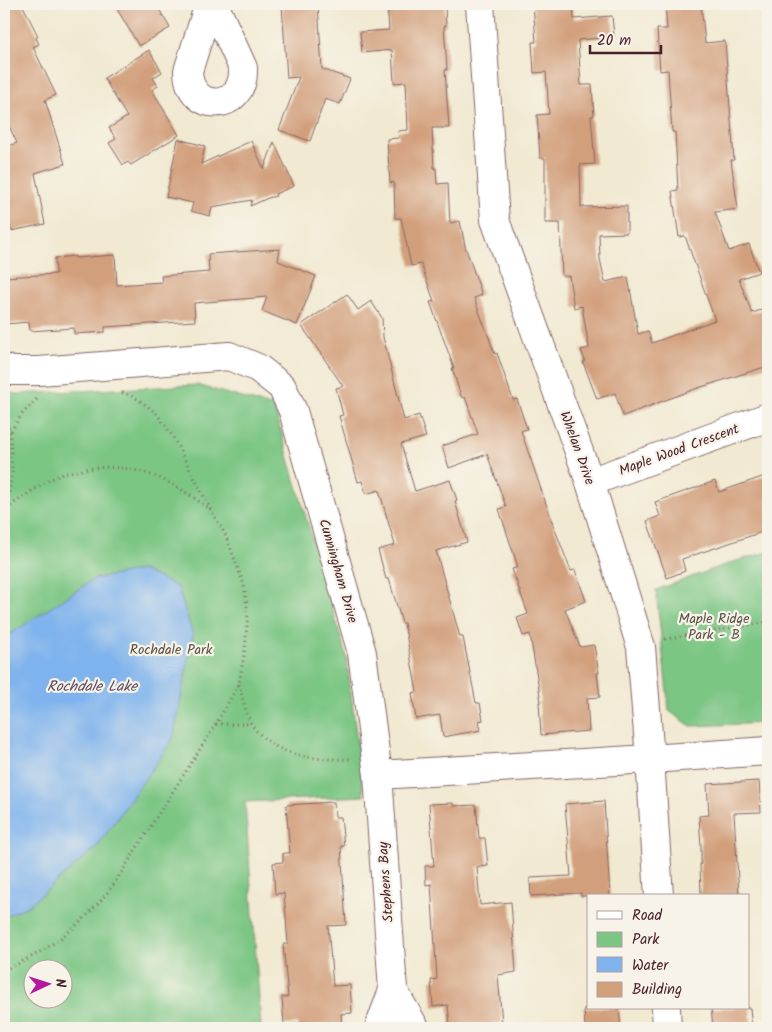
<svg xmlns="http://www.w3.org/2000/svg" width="772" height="1032" font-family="Kalam,sans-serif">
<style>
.green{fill:#7bc684;stroke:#627258;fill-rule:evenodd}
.water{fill:#7fb3ed;stroke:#64698c}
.building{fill:#d29f7b}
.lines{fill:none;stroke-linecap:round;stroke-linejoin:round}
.minor-casing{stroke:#846665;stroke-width:30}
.tertiary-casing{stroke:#846665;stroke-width:30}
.path{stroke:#846665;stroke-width:3;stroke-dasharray:1 4;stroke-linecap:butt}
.minor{stroke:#fff;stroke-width:28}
.tertiary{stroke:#fff;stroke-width:28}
.labels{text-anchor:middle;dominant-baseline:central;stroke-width:4.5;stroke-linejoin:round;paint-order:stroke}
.street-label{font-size:14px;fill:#4a1f2b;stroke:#f7f3e8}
.park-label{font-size:14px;fill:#595146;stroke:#f7f3e8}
.water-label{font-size:15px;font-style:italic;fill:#5a4b65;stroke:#f7f3e8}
</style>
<rect width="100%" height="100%" fill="#f7f3e8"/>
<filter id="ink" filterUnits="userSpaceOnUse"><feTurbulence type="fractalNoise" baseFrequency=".02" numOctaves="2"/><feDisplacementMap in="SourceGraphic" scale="10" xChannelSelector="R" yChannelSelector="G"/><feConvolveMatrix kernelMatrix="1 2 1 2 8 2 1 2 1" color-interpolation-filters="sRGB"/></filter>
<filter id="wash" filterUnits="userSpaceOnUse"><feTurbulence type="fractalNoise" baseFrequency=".0096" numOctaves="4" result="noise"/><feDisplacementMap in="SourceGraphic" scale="20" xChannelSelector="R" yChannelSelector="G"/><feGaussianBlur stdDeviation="1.12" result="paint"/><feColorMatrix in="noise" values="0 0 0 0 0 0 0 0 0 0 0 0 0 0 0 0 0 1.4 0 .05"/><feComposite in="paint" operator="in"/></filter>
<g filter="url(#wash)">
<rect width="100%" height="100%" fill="#f1e9d1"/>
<g class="green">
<path d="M197,385L274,407L346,655L364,796L245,802L261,1028H4V390L15,394ZM32,970H62V1000H32Z"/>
<path d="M768,552V723L691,726L669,711L656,590L733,562Z"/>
</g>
<path class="water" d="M142,570L178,587L193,635L173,739L97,847L28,906L4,917V638L94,579Z"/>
<g id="blocks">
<g class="building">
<path d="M4,4H22L38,36L36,38L39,44L33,47L56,95L45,100L65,164L35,173L45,224L11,231L4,196V187L10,186L4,164V147L17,143L4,115Z"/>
<path d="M114,4H156L170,28L139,46Z"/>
<path d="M318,4L322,69L350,79L340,104L325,99L310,141L279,130L299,77L287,78L282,5Z"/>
<path d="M411,4H445L446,26H444L447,70H445L449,128H432L434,168H436L437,184L448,183L450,223L460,221L465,246L482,295L474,298L495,354L497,353L513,400L517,399L527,429L521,431L554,527L571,571L575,570L586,601L565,609L580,647L594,645L599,673H597L600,697L587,698L589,731L541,735L539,702H541L530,634L523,636L517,618L528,614L512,569L518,567L499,509L506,507L487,454L449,468L442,446L478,434L465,397L462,398L459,390L452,368H454L430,302L434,301L421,264L411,266L401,218H395L394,182L390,183L387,139L399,138L398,131L408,130L406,82L394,83L392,50L362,53L360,32L389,30L387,5Z"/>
<path d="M533,4H573L574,19L612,16L614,37L578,40L581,85H592L594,116H591L595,164L580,165L581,207L627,206V233L599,234L600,259L605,282L628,277L638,334L648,331L652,343L715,320L685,236L679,237L672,191L678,190L675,132H672L668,70L660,71L657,29H667L665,4H701L705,43L725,41L734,160H731L738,209L715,212L729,251L749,244L759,272L739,279L752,313L768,308V366L695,389L623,416L615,393L597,399L583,362L585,361L581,350L589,348L582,306L574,308L569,276H562L560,223H545V158H540L537,115L549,114L546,72L534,73L532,42H536Z"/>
<path d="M149,50L162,72L153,78L158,86L152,90L179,135L131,165L128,162L123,165L109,143L116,139L109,128L127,117L104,78Z"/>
<path d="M178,139L205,146L201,164L251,141L264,169L274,142L294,186L275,194L276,196L268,198L250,206L252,200L212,207L210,216L191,211L193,203L166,197Z"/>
<path d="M280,249L278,261L316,276L297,325L262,311L267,297L194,303L195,321L105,327V332L74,334V328L30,331L29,322L6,324L4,277L56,274L55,258L75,256V258L115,255L117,285L162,282L161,276L209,272L208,254Z"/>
<path d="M347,294L358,310L371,301L382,318L383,337L404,420L419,415L426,437L401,444L415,491L450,480L457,500L455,501L467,542L436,551L460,637H463L476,703H480L483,720L479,721L481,730L443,737L440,715L416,719L412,693L417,692L404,623H402L389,579H386L378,550L395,545L379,490L366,494L362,481L358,482L339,416L343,415L336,388L343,386L301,325Z"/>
<path d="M768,475V530L682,559L685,571L667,578L647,521L660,516L655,502L715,481L719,492Z"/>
<path d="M759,781L761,812L734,813L739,896H701L700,864H701V846L699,816L709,815L707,784Z"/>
<path d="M604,801L610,896H581V893L531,896L530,878L571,876L565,804Z"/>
<path d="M334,802L335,817H341L344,846H341L346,925L328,926L333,986L350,985L352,1013L341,1014L342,1028H298L297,1024L284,1025L282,997H288L283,944H288L284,893L275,894L273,863L283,862V853H290L286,805Z"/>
<path d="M453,803V806L476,805L479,838H485L488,866L477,867L480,905L511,902L516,972L498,975L502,1023L492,1024V1028H463L462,1026L450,1027L448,1005L433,1007L431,980L437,979L431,884L426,885L425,866H434L429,804Z"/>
<path d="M584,1008H619L621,1028H585Z"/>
<path d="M711,1008H750L752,1028H713Z"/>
</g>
</g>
</g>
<g filter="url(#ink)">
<use href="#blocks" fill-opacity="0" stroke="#846665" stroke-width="1"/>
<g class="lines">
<defs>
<g id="minor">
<path d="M209,4L188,71C189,114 245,113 243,68L214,4"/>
<path d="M4,368L12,371H39L229,356L258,368L282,387L293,411L362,653L378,775L393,990L379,1028"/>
<path d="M590,482L768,417"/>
<path d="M378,775L650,759"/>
<path d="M393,990L415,1028"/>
</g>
<g id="tertiary">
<path d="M480,4L495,220L590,482L641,647L650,759L659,896"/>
<path d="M650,759L768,751"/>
<path d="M666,1008L667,1028"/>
</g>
</defs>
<use href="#minor" class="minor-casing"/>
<use href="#tertiary" class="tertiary-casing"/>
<g class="path">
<path d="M4,418L10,432L12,472L7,508"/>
<path d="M11,431L23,413L38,398"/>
<path d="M4,513L7,508C25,496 42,482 63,474C69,472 75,471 82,470C131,460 172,479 210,510"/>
<path d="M665,639L768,622"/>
<path d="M239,684C242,695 246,716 252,725C275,757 313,760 350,759"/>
<path d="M216,724H251"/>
<path d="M4,970C51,950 83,925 114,884L216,724L239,684L245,649L248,614L244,585L226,536L212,512L172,435L157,414L138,399L119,391"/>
</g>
<use href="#minor" class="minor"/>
<use href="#tertiary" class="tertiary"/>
</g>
</g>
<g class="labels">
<g class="street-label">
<text transform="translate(577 448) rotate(70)">Whelan Drive</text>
<text transform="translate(679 450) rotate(-20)">Maple Wood Crescent</text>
<text transform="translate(338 571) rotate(74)">Cunningham Drive</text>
<text transform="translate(386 882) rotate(-94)">Stephens Bay</text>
</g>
<g class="park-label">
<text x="714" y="619">Maple Ridge<tspan x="714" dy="16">Park - B</tspan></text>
<text x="171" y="650">Rochdale Park</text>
</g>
<g class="water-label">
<text x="92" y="687">Rochdale Lake</text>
</g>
</g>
<rect width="772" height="1032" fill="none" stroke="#f7f3e8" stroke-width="20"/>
<rect x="587" y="894" width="162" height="115" fill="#f7f3e8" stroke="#b29e9c"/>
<rect x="597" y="911" width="25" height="8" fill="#ffffff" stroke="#b29e9c"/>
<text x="632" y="920" font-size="15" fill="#4a1f2b">Road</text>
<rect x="597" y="932" width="25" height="15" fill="#7bc684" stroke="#b29e9c"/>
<text x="632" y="944" font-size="15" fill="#4a1f2b">Park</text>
<rect x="597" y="957" width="25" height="15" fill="#7fb3ed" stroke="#b29e9c"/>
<text x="632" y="970" font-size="15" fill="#4a1f2b">Water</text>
<rect x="597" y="982" width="25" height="15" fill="#d29f7b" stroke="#b29e9c"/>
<text x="632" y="994" font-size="15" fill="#4a1f2b">Building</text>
<g transform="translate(48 984) rotate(86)"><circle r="24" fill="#f7f3e8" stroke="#b29e9c"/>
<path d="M0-4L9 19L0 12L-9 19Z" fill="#b5179e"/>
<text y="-8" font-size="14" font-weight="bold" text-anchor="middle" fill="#4a1f2b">N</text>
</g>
<path d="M590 45v8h71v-8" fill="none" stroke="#4a1f2b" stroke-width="2.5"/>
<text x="597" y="45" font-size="15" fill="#4a1f2b" stroke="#f7f3e8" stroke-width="4" paint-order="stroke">20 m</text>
</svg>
